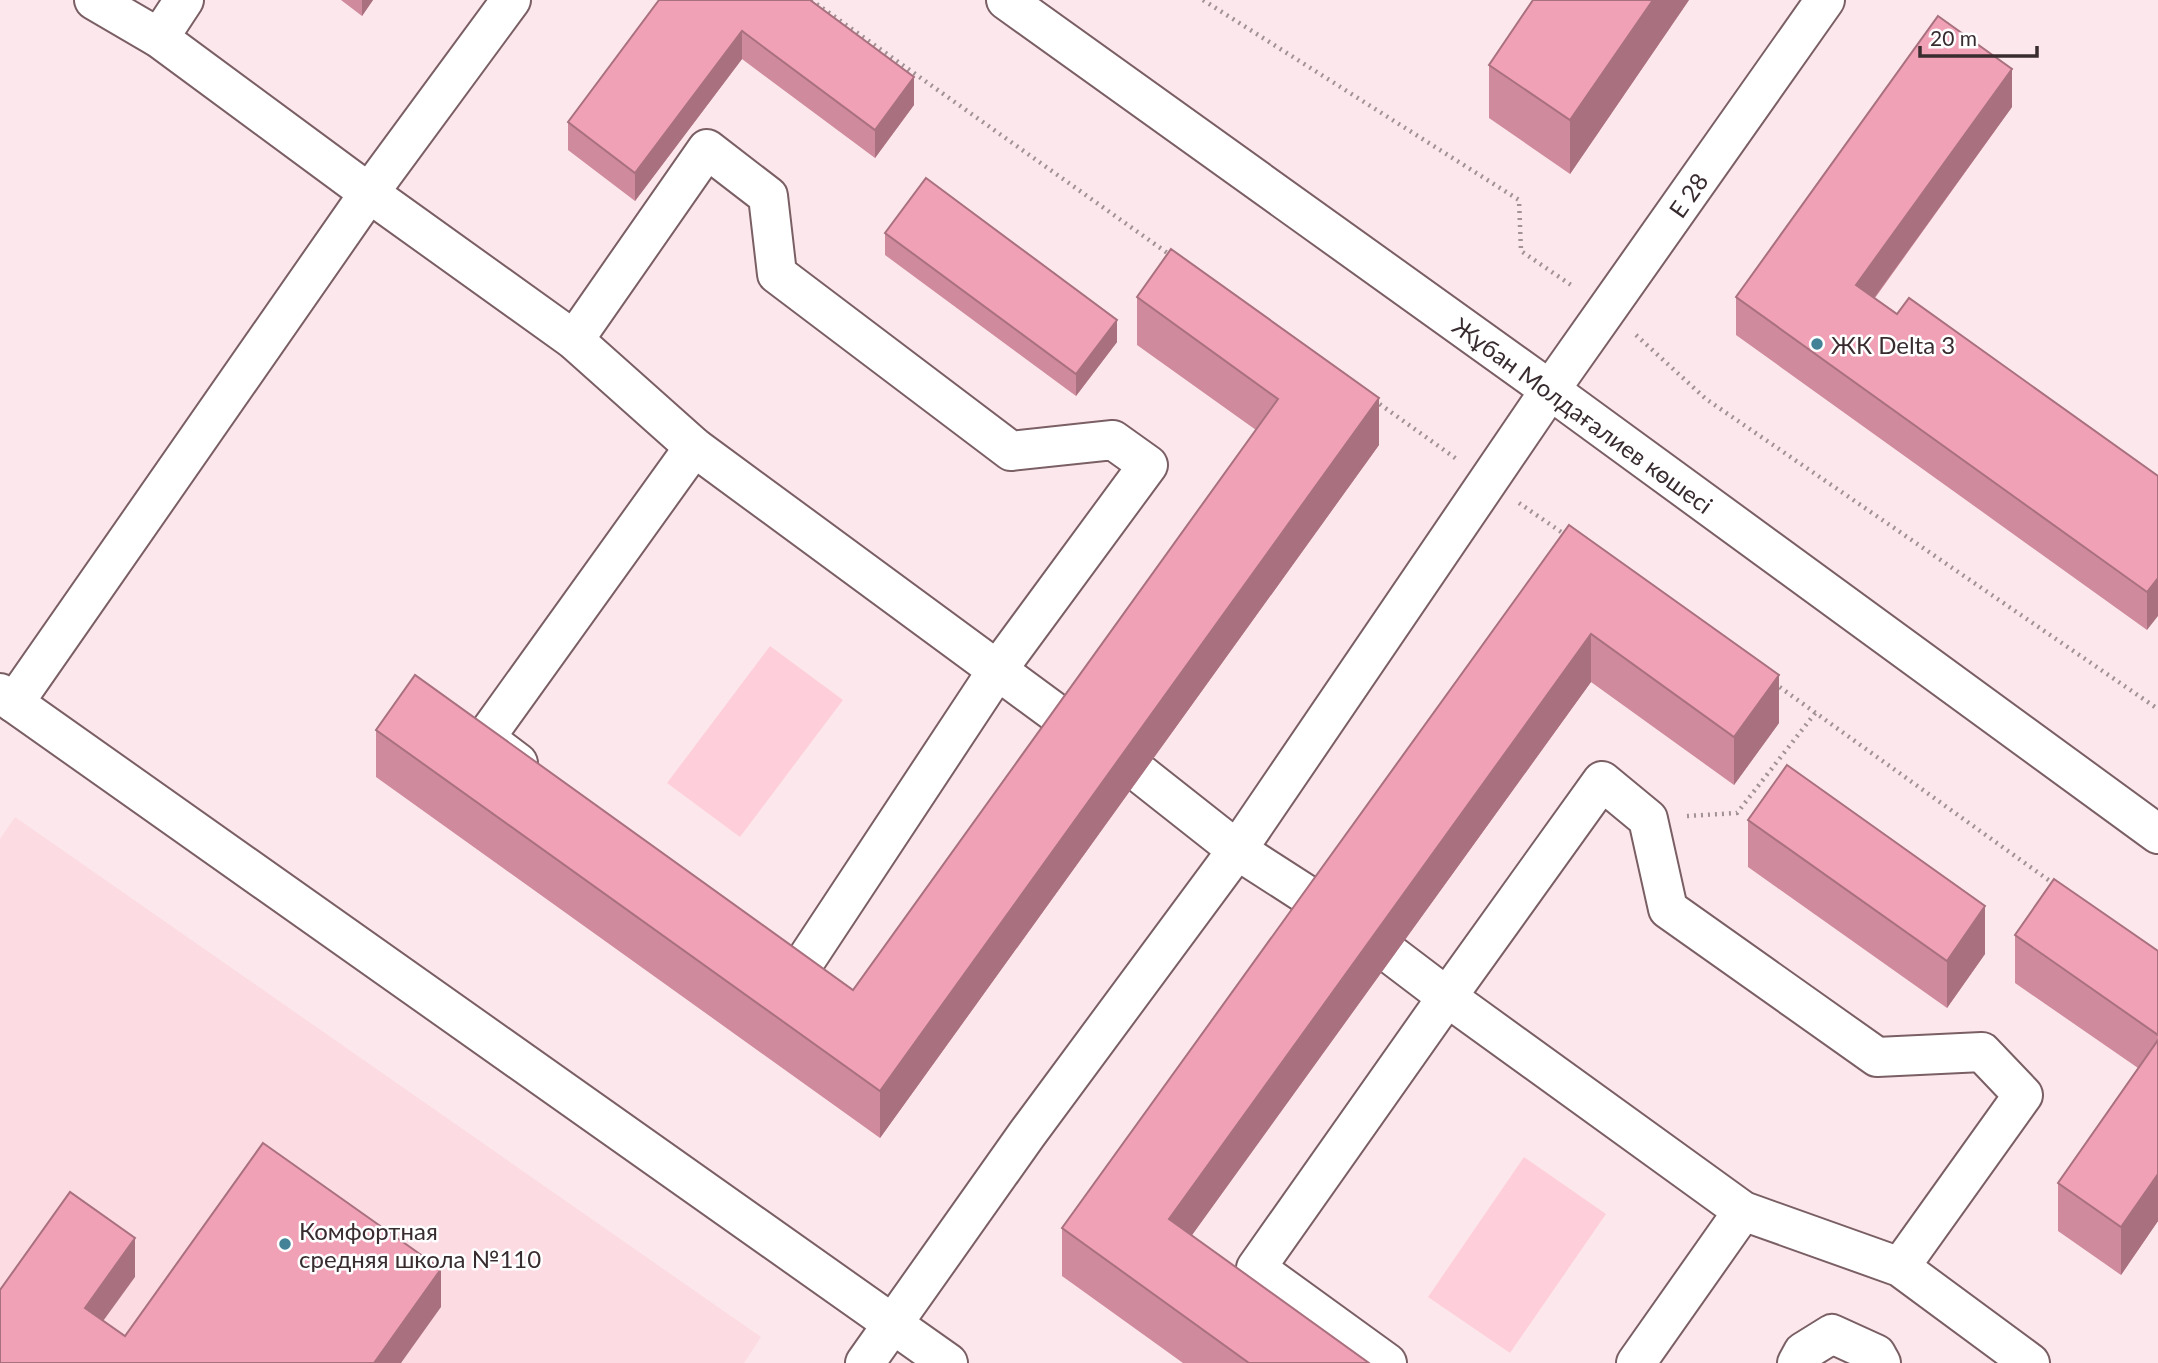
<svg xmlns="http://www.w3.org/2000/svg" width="2158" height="1363" font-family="Lato,sans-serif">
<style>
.built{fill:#fcdbe3}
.green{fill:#fecfda}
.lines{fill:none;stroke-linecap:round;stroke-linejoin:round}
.minor-casing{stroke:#7a5f65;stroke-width:42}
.path{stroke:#a29295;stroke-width:4.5;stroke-dasharray:2 5;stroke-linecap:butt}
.minor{stroke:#fff;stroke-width:38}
.wall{fill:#cf8a9d}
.shaded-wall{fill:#a9717f}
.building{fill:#f1a1b6;stroke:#a9717f;stroke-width:2}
.poi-dot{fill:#438297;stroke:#fff;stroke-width:2.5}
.labels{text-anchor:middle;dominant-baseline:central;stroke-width:5;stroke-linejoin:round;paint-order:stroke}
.street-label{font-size:24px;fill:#382c2f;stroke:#fff}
.poi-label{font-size:24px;fill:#382c2f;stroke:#fff;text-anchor:start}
</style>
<rect width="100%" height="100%" fill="#fce8ec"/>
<path class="built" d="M15,817L761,1337L744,1363H0V839Z"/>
<g class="green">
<path d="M770,646L843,700L740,837L667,783Z"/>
<path d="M1524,1157L1606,1214L1510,1353L1428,1297Z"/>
</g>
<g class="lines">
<defs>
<g id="minor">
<path d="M94,0L159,38L369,193L574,340L694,447L1076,728"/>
<path d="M1006,0L1550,390L2158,834"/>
<path d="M159,38L184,0"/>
<path d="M574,340L707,149L768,196L777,274L1011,451L1113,440L1148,465L998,669L796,975L772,957"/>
<path d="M0,693L948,1363"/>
<path d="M14,703L369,193L511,0"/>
<path d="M518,763L485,738L694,447"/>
<path d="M1142,775L1237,850L1327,908"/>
<path d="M1900,1267L2023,1095L1982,1052L1877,1057L1668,909L1648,819L1602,781L1447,997L1743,1211L1900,1267L2030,1363"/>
<path d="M865,1363L1027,1134L1237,850L1550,390L1825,0"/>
<path d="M1387,1363L1256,1268L1447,997L1393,956"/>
<path d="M1636,1363L1743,1211"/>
<path d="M1797,1363L1803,1352L1832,1334L1876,1354L1881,1363"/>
</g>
</defs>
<use href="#minor" class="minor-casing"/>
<g class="path">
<path d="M811,0L1173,257"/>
<path d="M1203,0L1519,200L1521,251L1574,287"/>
<path d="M1636,335L1706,399L2158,709"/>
<path d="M1374,400L1458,460"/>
<path d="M1519,503L1567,536"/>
<path d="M1774,683L2054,884"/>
<path d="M1687,816L1737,813L1816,712"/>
</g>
<use href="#minor" class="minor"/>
</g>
<g class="wall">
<path d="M341,0H373L362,16Z"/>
<path d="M659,0H810L914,105L875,158L742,59L635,201L568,150V122Z"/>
<path d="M1689,0L1570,174L1489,118V65Z"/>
<path d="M2012,107L1875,298L1897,314L2158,476L2147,630L1736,335V297Z"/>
<path d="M885,233L1117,342L1076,396L885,255Z"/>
<path d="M1137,297L1379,445L880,1138L376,777V730L853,990L1256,430L1137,345Z"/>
<path d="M1569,525L1779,723L1734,785L1591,682L1191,1236L1369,1363H1183L1062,1276V1228Z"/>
<path d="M1748,820L1985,954L1947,1008L1748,867Z"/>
<path d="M2015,935L2158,951V1221L2121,1275L2058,1231V1183L2138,1068L2015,983Z"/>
</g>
<g class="shaded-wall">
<path d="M362,0H373L362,16Z"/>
<path d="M1653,0H1689L1570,174V120Z"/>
<path d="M742,31V59L635,201V173Z"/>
<path d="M2012,69V107L1856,323V285Z"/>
<path d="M914,77V105L875,158V130Z"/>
<path d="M1117,320V342L1076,396V374Z"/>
<path d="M1379,398V445L880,1138V1091Z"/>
<path d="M2158,578V616L2147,630V592Z"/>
<path d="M1591,634V682L1169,1267V1219Z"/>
<path d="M1779,675V723L1734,785V737Z"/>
<path d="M1985,906V954L1947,1008V961Z"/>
<path d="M2158,1174V1221L2121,1275V1227Z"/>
<path d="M135,1238V1277L85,1346V1308Z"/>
<path d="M441,1269V1307L401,1363H374Z"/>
</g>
<g class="building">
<path d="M659,0H810L914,77L875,130L742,31L635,173L568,122Z"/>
<path d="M1533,0H1653L1570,120L1489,65Z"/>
<path d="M1938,16L2012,69L1856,285L1897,314L1909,298L2158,476V578L2147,592L1736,297Z"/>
<path d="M926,178L1117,320L1076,374L885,233Z"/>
<path d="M1171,249L1379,398L880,1091L376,730L415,675L853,990L1278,399L1137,297Z"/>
<path d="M1569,525L1779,675L1734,737L1591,634L1169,1219L1369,1363H1249L1062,1228Z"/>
<path d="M1787,765L1985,906L1947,961L1748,820Z"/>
<path d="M2054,879L2158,951V1035L2015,935Z"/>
<path d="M2158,1040V1174L2121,1227L2058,1183Z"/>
<path d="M263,1143L441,1269L374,1363H0V1290L70,1192L135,1238L85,1308L125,1336Z"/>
</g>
<g class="poi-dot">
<circle cx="1817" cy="344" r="7"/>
<circle cx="285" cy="1244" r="7"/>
</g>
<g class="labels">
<g class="street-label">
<text transform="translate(1688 195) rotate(-55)">E 28</text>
<text transform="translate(1583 415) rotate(36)">Жұбан Молдағалиев көшесі</text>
</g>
<g class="poi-label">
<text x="1831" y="344">ЖК Delta 3</text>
<text x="299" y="1230">Комфортная<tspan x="299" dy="28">средняя школа №110</tspan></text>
</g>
</g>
<path d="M1920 46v10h117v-10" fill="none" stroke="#382c2f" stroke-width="3.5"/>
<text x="1930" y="46" font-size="21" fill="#382c2f" stroke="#ffffff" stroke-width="5" paint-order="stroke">20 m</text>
</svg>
